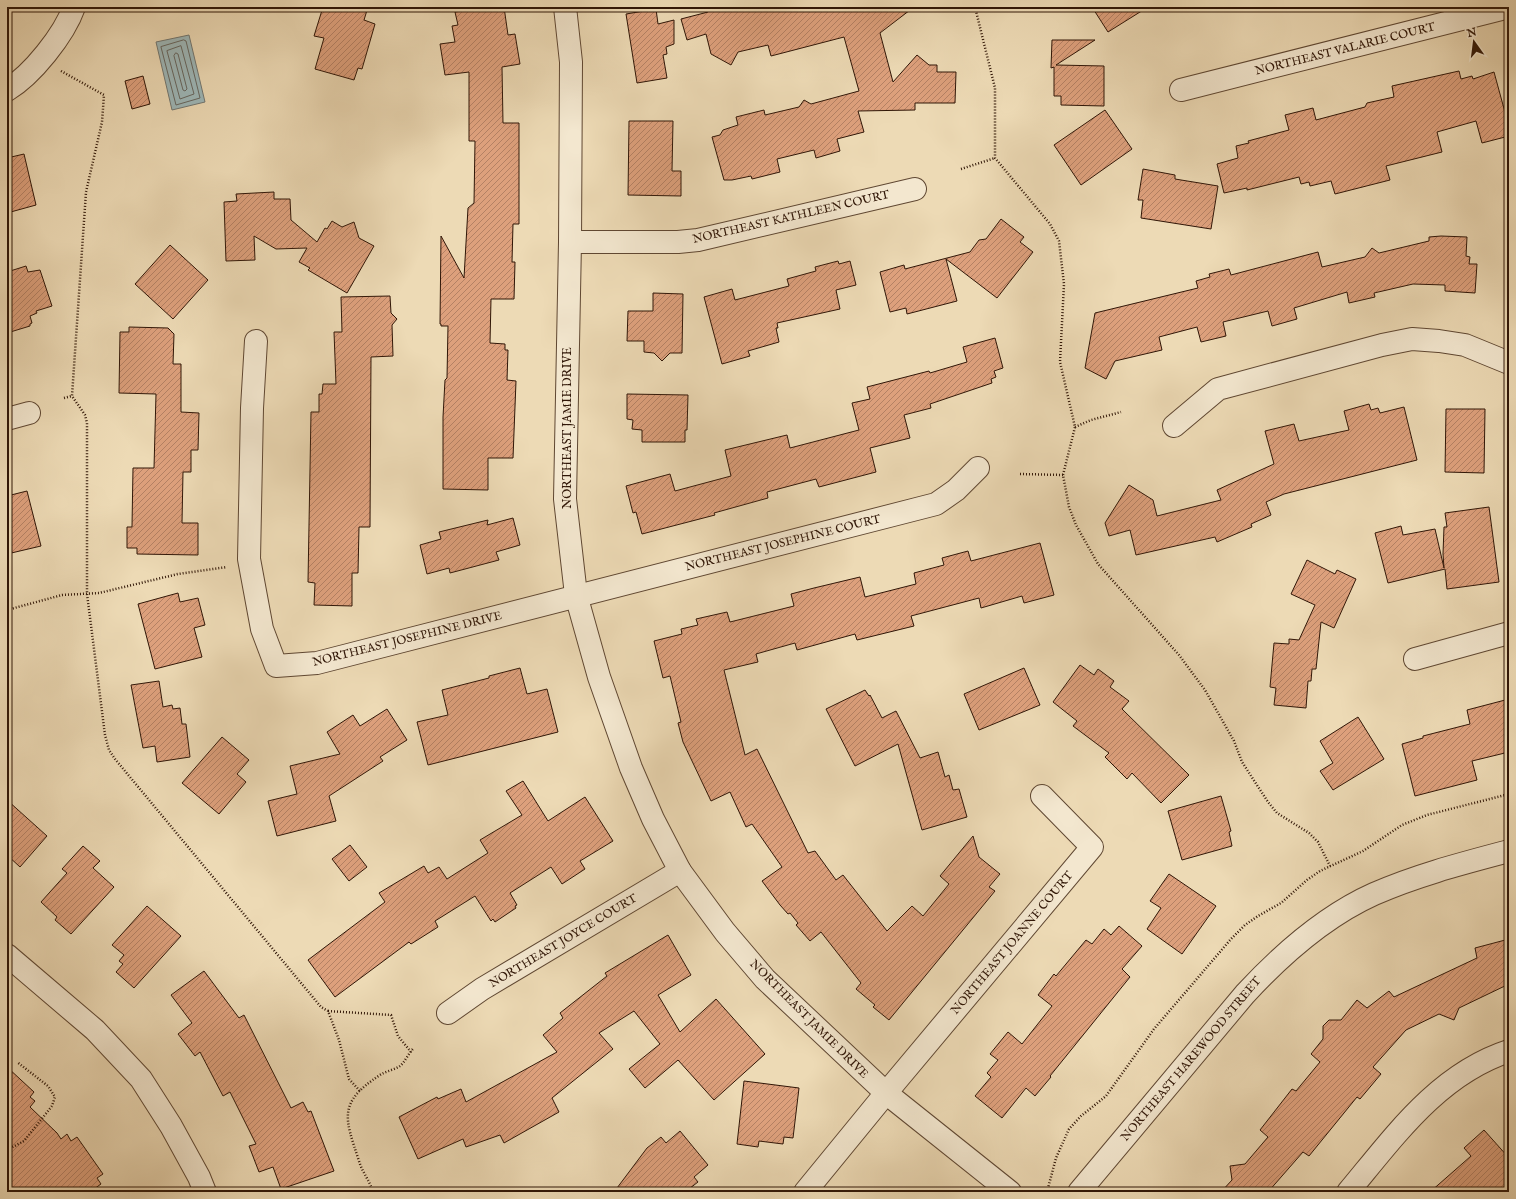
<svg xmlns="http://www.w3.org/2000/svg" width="1516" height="1199" font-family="'IM FELL English',serif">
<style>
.water{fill:#9eb8b9;stroke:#727772}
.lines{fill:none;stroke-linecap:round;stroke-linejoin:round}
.shore{stroke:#676760;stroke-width:1}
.building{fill:url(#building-hatch);stroke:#301607}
.minor-casing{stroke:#5f4732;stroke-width:24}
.tertiary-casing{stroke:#5f4732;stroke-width:24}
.path{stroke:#301607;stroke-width:2.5;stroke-dasharray:1 2;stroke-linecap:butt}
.minor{stroke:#f3e7cf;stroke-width:22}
.tertiary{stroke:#f3e7cf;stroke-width:22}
.labels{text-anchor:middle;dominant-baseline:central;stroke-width:3;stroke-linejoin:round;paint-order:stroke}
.street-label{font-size:12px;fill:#301607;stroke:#f3e7cf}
</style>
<defs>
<pattern id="building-hatch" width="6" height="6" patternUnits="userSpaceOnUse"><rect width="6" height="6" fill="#dda07c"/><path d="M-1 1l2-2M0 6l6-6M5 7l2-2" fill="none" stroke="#b48164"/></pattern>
</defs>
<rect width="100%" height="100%" fill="#eddab5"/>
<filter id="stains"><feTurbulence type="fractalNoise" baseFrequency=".005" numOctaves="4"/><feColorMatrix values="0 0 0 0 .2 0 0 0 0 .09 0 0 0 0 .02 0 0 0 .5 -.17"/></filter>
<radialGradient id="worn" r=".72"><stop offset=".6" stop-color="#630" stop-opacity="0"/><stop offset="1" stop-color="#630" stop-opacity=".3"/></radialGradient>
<path class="water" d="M189,35L205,102L172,110L156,42Z"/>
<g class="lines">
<g class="shore">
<path d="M184,40L186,41L200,98L176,105L161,47Z"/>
<path d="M181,46L194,94L180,99L167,51Z"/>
<path d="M176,53L178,54L187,89L185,91L183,90L174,56Z"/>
</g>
</g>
<g class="building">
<path d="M323,7H368L364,20L375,24L362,69L358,68L354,80L315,69L324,38L314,36Z"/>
<path d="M489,7H504L508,35L515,34L520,64L502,67L503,123H519V224H513L512,262H515L514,299H491L490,343L505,344V350H508L507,380L516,381L513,458H488V490L443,489V417L445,380L447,378L448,326H441V324H440L441,236L464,278L468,208L474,203L475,141H469V72L445,75L440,44L455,42L452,26L458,25L455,12Z"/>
<path d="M706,7H914L880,33L893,82L917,55L929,65H937V72H956L955,103H915V110L858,111L864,132L837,139L840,151L816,158L814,150L777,159L780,172L752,179L751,176L732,180H724L712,137L720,135L723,130L738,125L736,117L764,110L765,115L799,107L804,100L811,104L859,91L844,37L771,56L768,45L738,52L731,65L711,54L706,34L687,40L681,19L708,12Z"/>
<path d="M1092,7H1148L1108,32Z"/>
<path d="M656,9L658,24L674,20V44L666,47L667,54L663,55L667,78L637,83L626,14Z"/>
<path d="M1052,40H1095L1056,65L1104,66V106L1061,105V96H1054V67L1051,68Z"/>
<path d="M1459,71L1461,79L1472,76L1473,79L1494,72L1509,127V136L1482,143L1476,121L1437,132L1442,152L1386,166L1390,180L1335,194L1331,181L1310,186L1309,182L1301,184L1299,177L1247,190V188L1224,193L1217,164L1238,158L1236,146L1249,143L1248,141L1289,130L1285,115L1313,108L1316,120L1365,107L1367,103L1394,97L1392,86Z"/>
<path d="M143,76L150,104L132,109L125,81Z"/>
<path d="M1105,110L1132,149L1081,185L1054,145Z"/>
<path d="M629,121H673L672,171H681V196L628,195Z"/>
<path d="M24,154L36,205L7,213V158Z"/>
<path d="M1143,169L1175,175V179L1218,186L1211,229L1141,218L1143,200H1138Z"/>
<path d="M274,192V199H290L291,220L317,242L325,228L327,229L332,221L342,227L354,222L359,238L374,246L347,293L308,270L310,268L299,262L307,248L276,249L254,236L255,260L226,261L224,202L237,201L236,194Z"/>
<path d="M1001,219L1024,237L1020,242L1033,252L997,298L946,259L957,301L907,314L906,308L890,312L880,272L904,265L905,269L970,252L979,240L986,239Z"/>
<path d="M1441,236L1467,237L1466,256L1470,257L1469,264H1477L1475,293L1445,291V285L1413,284L1374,293L1375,297L1349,303L1347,292L1294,308L1297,319L1272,326L1268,311L1223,322L1226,336L1201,342L1197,327L1159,337L1162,350L1115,361L1106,379L1085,368L1095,313L1198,288L1196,281L1210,277L1209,274L1229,269L1231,275L1318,252L1322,267L1365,257L1372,248L1379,253L1429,241V237Z"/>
<path d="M170,245L208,280L173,319L135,284Z"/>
<path d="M838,261L839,264L850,261L856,285L836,290L840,309L777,323L778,328H776L779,342L748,351L750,356L722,364L704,297L732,289L735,300L789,286L787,279L816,271L815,267Z"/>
<path d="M26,266L28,272L40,270L52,306L36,311L37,313L30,316L32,323L30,324V326L7,333V272Z"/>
<path d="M653,293L683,294L682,353H670L662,361L654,353L644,352V341H627L628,311H653Z"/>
<path d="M390,296L391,313L397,319L392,325L393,356L371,357L370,527H359L358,573H352V606L314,605L315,583L308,582L311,412H319V394H322L323,384H336L334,332H342L341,297Z"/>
<path d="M129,327L168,328L174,334L173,364H181V412L199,413L198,450H191V472H183L182,523H198V555L137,554V548H127V527H132L133,468H154L156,394L119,393L120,332H129Z"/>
<path d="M995,338L1003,368L994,371L996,377L991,379L992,383L930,404L931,408L904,415L910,438L870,448L876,472L819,487L816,479L767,492L768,498L714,513L715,515L642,534L636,512L633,513L626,486L670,474L675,491L731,476L725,450L787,435L790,448L859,430L852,403L870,399L867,387L929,371L930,373L967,362L963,347Z"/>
<path d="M627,394L688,395L687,430H685V442H642V430L632,429L633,420L627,419Z"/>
<path d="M1369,404L1371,410L1378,408L1380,413L1404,407L1417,460L1284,494L1266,502L1271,515L1251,524L1252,527L1217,542L1215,537L1136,555L1130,530L1109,536L1105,523L1129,485L1153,500L1157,516L1221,500L1217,490L1274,464L1265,431L1294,424L1299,441L1349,430L1344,411Z"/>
<path d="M1446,409H1485L1484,473L1445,472Z"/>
<path d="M27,491L41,546L7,554V496Z"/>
<path d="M1489,507L1499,582L1447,589L1445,569L1388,583L1375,533L1401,526L1403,535L1435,529L1444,568L1443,554L1444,527H1447L1445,513Z"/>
<path d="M513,518L520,545L496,552L499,560L450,573L449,568L427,574L420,545L441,539L439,532L488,520L487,525Z"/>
<path d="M1040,543L1054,595L1024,603L1022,596L981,608L979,598L911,616L914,626L857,640L855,634L797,650L795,643L756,654L758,662L724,670L745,755L757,749L808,853L815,851L836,880L843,875L887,931L912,906L923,916L949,884L940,876L973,836L979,857L1000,874L989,887L995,891L889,1020L873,1007L875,1005L856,989L861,983L821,932L810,941L796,925L798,923L790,913L788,914L780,905L762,881L782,867L752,824L746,827L730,792L711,801L683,742L678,723L681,722L670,676L663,678L654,641L682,634L681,629L698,625L696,619L727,612L730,622L794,606L791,594L814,588L860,577L865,597L916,584L914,573L944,565L942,558L968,551L971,561Z"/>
<path d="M1307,560L1335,574L1337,570L1356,579L1334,628L1321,622L1316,669H1312L1311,681H1308L1306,708L1274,705L1276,688L1270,687L1274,643L1289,644V639L1299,640L1315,605L1291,594Z"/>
<path d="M178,593L180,602L198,598L205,625L194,628L202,657L155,669L138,604Z"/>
<path d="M1080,665L1094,675L1098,669L1114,681L1110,687L1129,701L1122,709L1189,775L1161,803L1132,773L1127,779L1105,757L1109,753L1073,726L1077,721L1053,702Z"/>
<path d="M520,668L527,694L547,689L558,732L428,765L417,722L448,715L442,690L489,678V676Z"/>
<path d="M1024,668L1040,705L979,730L964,694Z"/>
<path d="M159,681L163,707L172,705L173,709L180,708L182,724H186L190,757L157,762L155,746L143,748L131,685Z"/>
<path d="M865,690L869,696L870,695L882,718L896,711L920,758L938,752L945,777L949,775L953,790L959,789L967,817L922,830L898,744L855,766L826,709Z"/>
<path d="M1509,699V752L1472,761L1477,780L1415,796L1402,744L1423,738V736L1470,724L1467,710Z"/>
<path d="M387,709L407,740L380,757L383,761L329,796L336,821L277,836L268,801L297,794L290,766L340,754L327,732L353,715L360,726Z"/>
<path d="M1358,717L1384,759L1333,790L1320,771L1333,763L1320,741Z"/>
<path d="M222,737L249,760L237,774L246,782L219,814L182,783Z"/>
<path d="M523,781L548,821L585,797L613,841L580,861L585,869L562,884L551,867L510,893L517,905L515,906L516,908L495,922L493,919L491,921L475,896L435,921L438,927L411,944L409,942L335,997L308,960L385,902L379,893L424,866L428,873L439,867L447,879L488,853L480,840L522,815L506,791Z"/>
<path d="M1221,796L1231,831L1229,832L1232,846L1182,860L1168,811Z"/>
<path d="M7,800L47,836L20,867L7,855Z"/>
<path d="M350,845L367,867L349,881L332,859Z"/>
<path d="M83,846L100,861L93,868L114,887L71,934L55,920L57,917L41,902L67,873L62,869Z"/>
<path d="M1169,874L1216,906L1182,954L1147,929L1161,908L1150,901Z"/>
<path d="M147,906L181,936L134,988L116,972L123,964L119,961L124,955L112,945Z"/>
<path d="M1119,926L1142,946L1122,969L1130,977L1050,1076L1051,1077L1035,1096L1026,1088L1002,1118L975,1096L991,1077L987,1073L998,1060L990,1054L1008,1032L1022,1044L1052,1006L1038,995L1054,974L1056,976L1086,940L1092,944L1104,929L1111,935Z"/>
<path d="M668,935L691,975L658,995L680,1032L716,999L765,1054L714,1100L678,1060L645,1088L629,1069L660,1044L634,1011L599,1033L613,1049L552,1098L559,1112L504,1143L500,1135L466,1147L463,1139L418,1159L399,1117L437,1097L438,1099L461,1089L466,1102L557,1052L543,1035L563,1018L560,1013L607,976L605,973Z"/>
<path d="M1509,939V984L1459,1008L1454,1020L1439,1014L1406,1030L1373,1067L1381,1074L1360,1099L1357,1097L1309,1156L1303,1152L1268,1192H1221L1232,1180L1230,1166L1245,1164L1268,1137L1260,1130L1292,1089L1296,1091L1320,1062L1311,1054L1323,1039V1026L1329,1020H1341L1357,1000L1367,1008L1389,991L1394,997L1477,958L1475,948Z"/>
<path d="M204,971L239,1018L244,1015L291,1108L303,1102L308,1112L311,1111L334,1171L281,1189L273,1167L259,1172L249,1146L256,1144L230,1092L223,1096L200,1052L195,1056L178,1034L192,1023L171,995Z"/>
<path d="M7,1067L34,1092L30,1097L35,1101L30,1107L57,1133L61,1139L67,1134L71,1141L77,1137L103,1174L97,1178L101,1184L90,1192H7Z"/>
<path d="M744,1081L799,1088L793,1138L784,1137L783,1144L759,1141L758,1147L737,1144Z"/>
<path d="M1484,1130L1509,1158V1187L1503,1192H1430L1471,1156L1464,1148Z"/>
<path d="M680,1131L708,1165L694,1177L698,1182L685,1192H614L647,1148L661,1137L666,1143Z"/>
</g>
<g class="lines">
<defs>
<g id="minor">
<path d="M565,7L571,62L570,242L565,499L576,595L599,677L631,768L653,819L680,871L725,932L765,979L886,1093L1010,1192"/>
<path d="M7,90C32,75 64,35 74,7"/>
<path d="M1181,90L1509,7"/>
<path d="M570,242H678L698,240L915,189"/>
<path d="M256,341L252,408L249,559L262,629L276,666L317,663L936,504L956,490L978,468"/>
<path d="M7,419L29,413"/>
<path d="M1174,426L1218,389L1382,345L1412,339L1439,341L1465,345L1509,363"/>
<path d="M1415,659L1509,633"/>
<path d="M7,955L95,1030L141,1079L171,1126L199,1177L205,1192"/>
<path d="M448,1013L482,989L680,871"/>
<path d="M805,1192L886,1093L1092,847L1042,796"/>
<path d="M1348,1192C1394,1137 1438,1074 1509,1051"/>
</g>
<path id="tertiary" d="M1079,1192L1245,994C1281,955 1325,916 1374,894C1417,875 1464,863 1509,851"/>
</defs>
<use href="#minor" class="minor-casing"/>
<use href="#tertiary" class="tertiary-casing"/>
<g class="path">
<path d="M975,7L995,88V158L1050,224L1059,241L1064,284L1060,362L1075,427L1063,475L1069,507L1076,525L1098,564L1179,655L1205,690L1234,741L1242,762L1268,802L1277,813L1309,833L1318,842L1330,866"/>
<path d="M61,71L104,95L102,122L86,192L72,396L85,415L87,423V594L105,735L109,750L115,759L321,1007L328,1011L339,1040L349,1079L360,1091"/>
<path d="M961,169L995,158"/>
<path d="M64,398L72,396"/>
<path d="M1075,427L1091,420L1121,412"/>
<path d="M1020,474L1063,475"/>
<path d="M7,610L62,595L99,593L178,574L227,567"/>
<path d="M328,1011L391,1015L398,1036L411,1052"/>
<path d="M7,1150L24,1141L52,1106L55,1097L48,1086L17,1062"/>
<path d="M373,1192C370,1181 362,1172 359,1161C345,1118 337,1103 380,1075C386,1071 394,1070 400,1066C405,1062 408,1054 413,1049"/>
<path d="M1047,1192L1056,1158L1069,1129L1081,1116L1106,1096L1154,1029L1231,939L1245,925L1258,916L1281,903L1307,880L1320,871L1363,851L1402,825L1427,815L1509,794"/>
</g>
<use href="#minor" class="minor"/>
<use href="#tertiary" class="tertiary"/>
</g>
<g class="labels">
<g class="street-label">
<text transform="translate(1345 49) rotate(-14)">NORTHEAST VALARIE COURT</text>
<text transform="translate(791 217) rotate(-13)">NORTHEAST KATHLEEN COURT</text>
<text transform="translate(567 428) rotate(-90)">NORTHEAST JAMIE DRIVE</text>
<text transform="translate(783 543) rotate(-14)">NORTHEAST JOSEPHINE COURT</text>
<text transform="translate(407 639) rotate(-14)">NORTHEAST JOSEPHINE DRIVE</text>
<text transform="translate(563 941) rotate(-31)">NORTHEAST JOYCE COURT</text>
<text transform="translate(1012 943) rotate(-50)">NORTHEAST JOANNE COURT</text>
<text transform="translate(809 1019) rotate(45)">NORTHEAST JAMIE DRIVE</text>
<text transform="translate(1191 1059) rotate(-50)">NORTHEAST HAREWOOD STREET</text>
</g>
</g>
<rect width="1516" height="1199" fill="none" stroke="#eddab5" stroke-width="24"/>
<rect x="8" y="8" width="1500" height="1183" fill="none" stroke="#301607" stroke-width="2"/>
<rect x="12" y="12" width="1492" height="1175" fill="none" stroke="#301607"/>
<g transform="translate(1474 42) rotate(346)" stroke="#f3e7cf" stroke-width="3" paint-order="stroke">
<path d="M0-3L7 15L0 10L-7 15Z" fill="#301607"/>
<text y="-6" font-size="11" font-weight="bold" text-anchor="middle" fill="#301607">N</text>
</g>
<rect width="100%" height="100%" filter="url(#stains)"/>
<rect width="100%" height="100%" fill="url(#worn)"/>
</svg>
